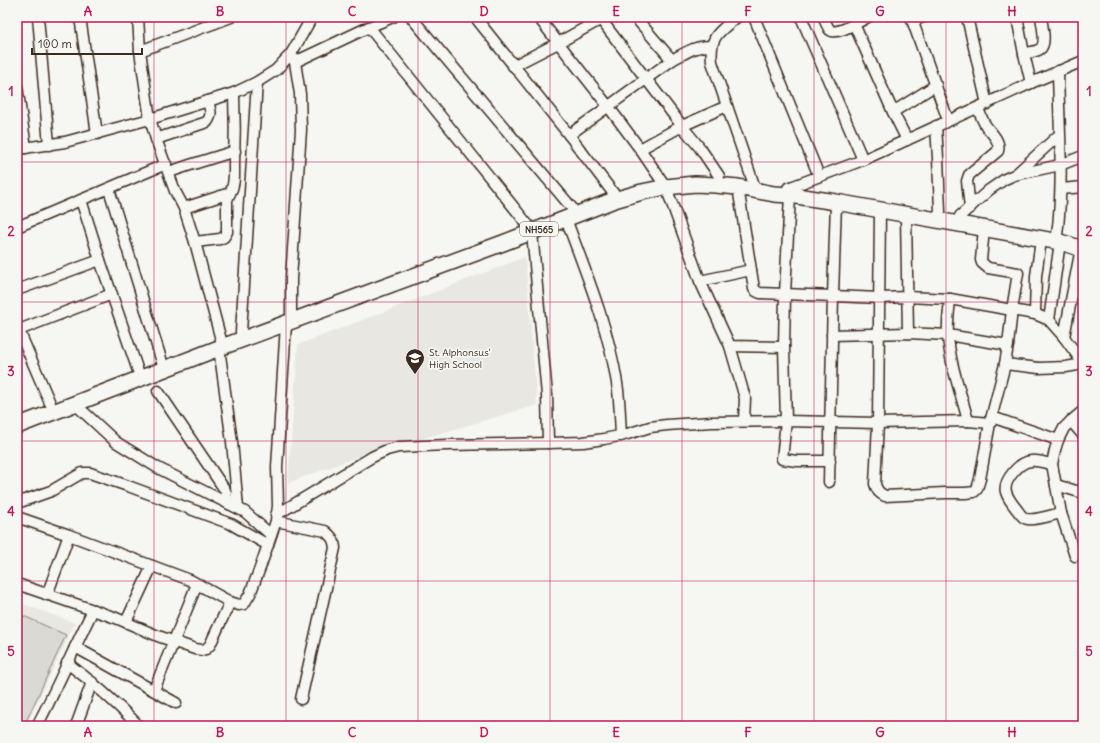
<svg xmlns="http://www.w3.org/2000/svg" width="1100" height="743" font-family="Delius,sans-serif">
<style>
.built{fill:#e8e7e2}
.green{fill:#dad9d3;stroke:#8a8278}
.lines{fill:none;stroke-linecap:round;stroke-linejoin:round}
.minor-casing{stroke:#3b2a1e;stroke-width:13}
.highway-casing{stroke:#3b2a1e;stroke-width:18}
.minor{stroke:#f6f6f2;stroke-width:10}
.highway{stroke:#f6f6f2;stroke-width:15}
.grid{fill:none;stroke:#c2185b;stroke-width:1;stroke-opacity:0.55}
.labels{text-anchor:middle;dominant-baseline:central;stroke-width:3.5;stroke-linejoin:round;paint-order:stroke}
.shield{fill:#f6f6f2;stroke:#73675e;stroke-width:1}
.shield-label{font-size:9px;font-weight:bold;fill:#3b2a1e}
.poi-label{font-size:10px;fill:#3b2a1e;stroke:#f6f6f2;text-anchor:start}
.neatline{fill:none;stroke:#c2185b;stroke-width:1.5}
.grid-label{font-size:13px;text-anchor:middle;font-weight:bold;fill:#c2185b}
</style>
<rect width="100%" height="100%" fill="#f6f6f2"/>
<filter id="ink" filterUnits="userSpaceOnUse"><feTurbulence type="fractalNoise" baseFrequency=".025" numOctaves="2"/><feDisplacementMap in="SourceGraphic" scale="8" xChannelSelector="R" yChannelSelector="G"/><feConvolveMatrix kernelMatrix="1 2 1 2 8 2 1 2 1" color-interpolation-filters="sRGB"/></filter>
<g filter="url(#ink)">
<g class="built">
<path d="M525,257L537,405L349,460L288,483L298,345Z"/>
<path d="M17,602L75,623L26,726H17Z"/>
</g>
<path class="green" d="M17,613L66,635L24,726H17Z"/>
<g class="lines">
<defs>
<g id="minor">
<path d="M38,17L49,145"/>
<path d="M80,17L97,134"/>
<path d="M138,17L140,51L215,23V17"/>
<path d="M411,17L572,208"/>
<path d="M475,17L569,135L614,194"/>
<path d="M538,17L608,106L640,149L666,187L700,281L730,346L784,347"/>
<path d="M599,17L682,126L640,149"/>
<path d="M737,17C719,32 709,36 712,62L753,182"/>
<path d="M754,17L819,176"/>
<path d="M801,17L863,160"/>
<path d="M824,17C825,21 827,26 829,29C835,37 860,21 868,17"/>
<path d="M911,17L948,120"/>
<path d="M967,17L987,104"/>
<path d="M1017,17L1024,54L1031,83"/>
<path d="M913,21L923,17"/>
<path d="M215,23L231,17"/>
<path d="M854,24L893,112"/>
<path d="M369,27L393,17"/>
<path d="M1024,54C1029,52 1036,52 1040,49C1047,44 1042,25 1041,17"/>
<path d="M672,60C687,52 694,46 711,46"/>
<path d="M295,62L369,27L528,225"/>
<path d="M513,66L558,43L605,17"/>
<path d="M17,86L26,148"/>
<path d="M936,126L938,158L940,212"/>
<path d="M569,135L672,60L635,17"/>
<path d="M156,139L207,122C213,114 210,110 208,101"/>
<path d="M907,140L893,112L936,85"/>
<path d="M17,149L65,142L150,119L140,51"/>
<path d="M169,172L190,165L235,151"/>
<path d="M1016,174L1059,135"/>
<path d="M719,176L700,148L682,126L727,106"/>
<path d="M788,188L863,160L1031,83L1083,61"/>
<path d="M109,189L162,362"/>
<path d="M1061,189L1083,187"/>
<path d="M81,200L100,260L138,371"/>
<path d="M184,208L230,193C235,185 234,175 234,165C235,141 235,117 234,93"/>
<path d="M970,208L967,181L969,175L998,151C1001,141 991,133 986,126C982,120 980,114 978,108"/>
<path d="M880,210L878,423L875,484C877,491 879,493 885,496L945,493H966L974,492L977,489L980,479L990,423L1005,364"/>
<path d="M906,215L908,333"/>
<path d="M960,216L989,190L1005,179L1014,175L1060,165L1083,156"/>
<path d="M566,219C586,273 608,326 617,383C620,401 620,418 621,436"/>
<path d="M17,227L166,164"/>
<path d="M984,229L981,260L982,263L988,268L1018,273L1012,310L1035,314"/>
<path d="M532,232L547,395L548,443L583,442L604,439L624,435L650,427L667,425L712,422L786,421L784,347L785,294L790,195"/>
<path d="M1057,235C1064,181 1059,126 1058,71"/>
<path d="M1041,240L1036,276L1035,314L1049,320L1064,337L1083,363"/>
<path d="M195,242L220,239L224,237L227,232V200L230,193"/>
<path d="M751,270L754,289L756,291L760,293L833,296L880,298L907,297L950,299C949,311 947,324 948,336C950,365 961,393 968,421L878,423L786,421L782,459L797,461H830"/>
<path d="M700,281L751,270L738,187"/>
<path d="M17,290L100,260"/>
<path d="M291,314V279L301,130L300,94L295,62L292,56"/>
<path d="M1049,320L1060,242"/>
<path d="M17,326L50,403"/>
<path d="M19,330L112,294"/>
<path d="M241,332L257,82"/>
<path d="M832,335L908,333L948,335L1008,345L1012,310L950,299"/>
<path d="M1064,337L1081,248"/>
<path d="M221,340L195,242L184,208L175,191L156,139L150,119L234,93L257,82L276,70L291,54L312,17"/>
<path d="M1008,345L1005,364L1039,368L1066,367L1083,364"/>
<path d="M730,346L745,398L744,421"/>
<path d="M219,348L232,442L238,508"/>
<path d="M158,391L225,490L229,504"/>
<path d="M75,404L116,442L158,468L245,512L271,535"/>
<path d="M992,417L1058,440"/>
<path d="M968,421L990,423"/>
<path d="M1071,421L1083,435"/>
<path d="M1052,464C1045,463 1037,460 1031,461C1019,462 1003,481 1006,492C1008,499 1014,506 1018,511C1020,514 1023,518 1027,519C1035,521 1052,515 1061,513"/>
<path d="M829,482L833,296L836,202"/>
<path d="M1056,485L1083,493"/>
<path d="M17,503L51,491L82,473H90L128,486L231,524L268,545"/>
<path d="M276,515L372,457L387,450L399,447L447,445L548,443"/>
<path d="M17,517L69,535L190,580L230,602L239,605L244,604L250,594L260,568L276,521L278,506L277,467L286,324"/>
<path d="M276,521L325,531C332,537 334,539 335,548L301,699"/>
<path d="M1075,556L1061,513L1052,464L1055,450L1058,440L1064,428L1071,421L1083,411"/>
<path d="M17,584L93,610C74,648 57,688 37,726"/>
<path d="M47,595L69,535"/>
<path d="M93,610L116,618L158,636L195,649L202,650L206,649L210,645L230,602"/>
<path d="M126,622L152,566"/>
<path d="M75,647L176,703"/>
<path d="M67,663C93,682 116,703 139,726"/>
<path d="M154,690L197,584"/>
<path d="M76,726L92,682"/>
</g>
<path id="highway" d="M17,426L219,348L503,243L614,200L642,192L666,187L695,184L715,185L738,187L774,194L790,195L836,202L1060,242L1083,249"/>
</defs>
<use href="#minor" class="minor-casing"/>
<use href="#highway" class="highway-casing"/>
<use href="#minor" class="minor"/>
<use href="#highway" class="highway"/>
</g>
</g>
<path class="grid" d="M154,17V726M286,17V726M418,17V726M550,17V726M682,17V726M814,17V726M946,17V726M17,162H1083M17,302H1083M17,441H1083M17,581H1083"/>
<defs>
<symbol id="school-pin" viewBox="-11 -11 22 30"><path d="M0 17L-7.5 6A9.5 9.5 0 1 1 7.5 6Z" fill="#3b2a1e" stroke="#f6f6f2"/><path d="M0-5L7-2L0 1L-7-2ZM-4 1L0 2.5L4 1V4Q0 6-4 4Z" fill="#fff"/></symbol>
</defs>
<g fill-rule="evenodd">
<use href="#school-pin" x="404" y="347" width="22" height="30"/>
</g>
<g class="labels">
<rect class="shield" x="520" y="222" width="38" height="14" rx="3"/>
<g class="shield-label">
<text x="539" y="229">NH565</text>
</g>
<g class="poi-label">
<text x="429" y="352">St. Alphonsus'<tspan x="429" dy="12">High School</tspan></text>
</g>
</g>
<rect width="1100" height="743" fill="none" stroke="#f6f6f2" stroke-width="44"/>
<path d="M32 48v6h110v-6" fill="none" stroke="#3b2a1e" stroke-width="2"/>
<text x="38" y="48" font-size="12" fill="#3b2a1e" stroke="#f6f6f2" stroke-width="3" paint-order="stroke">100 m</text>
<rect x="22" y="22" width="1056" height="699" class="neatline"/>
<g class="grid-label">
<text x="88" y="16">A</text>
<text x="220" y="16">B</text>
<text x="352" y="16">C</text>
<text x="484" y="16">D</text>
<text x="616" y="16">E</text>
<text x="748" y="16">F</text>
<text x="880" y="16">G</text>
<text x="1012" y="16">H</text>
<text x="11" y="96">1</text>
<text x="1089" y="96">1</text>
<text x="11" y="236">2</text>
<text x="1089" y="236">2</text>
<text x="11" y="376">3</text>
<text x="1089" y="376">3</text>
<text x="11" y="516">4</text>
<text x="1089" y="516">4</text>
<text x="11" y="656">5</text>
<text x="1089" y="656">5</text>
<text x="88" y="737">A</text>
<text x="220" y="737">B</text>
<text x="352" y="737">C</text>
<text x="484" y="737">D</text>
<text x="616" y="737">E</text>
<text x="748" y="737">F</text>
<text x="880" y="737">G</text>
<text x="1012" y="737">H</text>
</g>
</svg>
